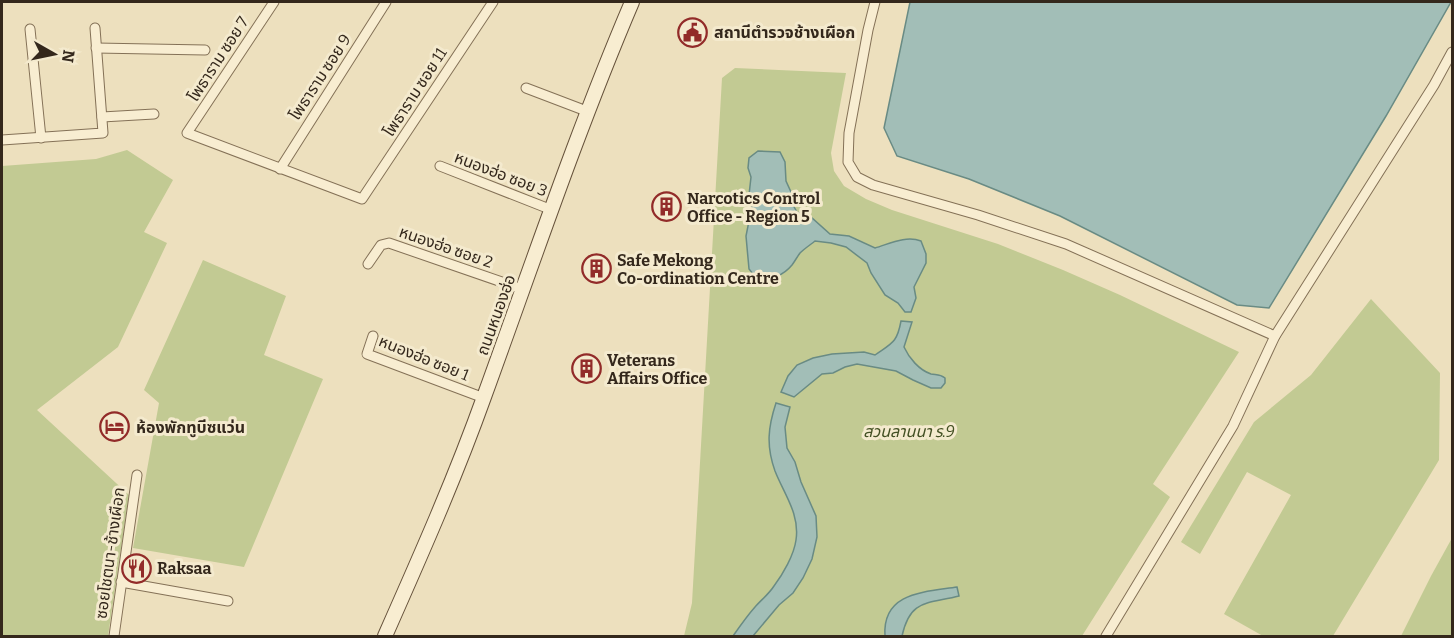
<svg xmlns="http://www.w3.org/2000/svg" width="1454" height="638" font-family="Bitter,'Noto Sans Thai',serif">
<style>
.green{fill:#c2ca93}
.water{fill:#a2beb7;stroke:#698b84;stroke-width:1.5}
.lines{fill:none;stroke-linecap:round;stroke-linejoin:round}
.minor-casing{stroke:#847157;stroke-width:11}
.secondary-casing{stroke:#66523b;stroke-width:16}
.minor{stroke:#f8edd1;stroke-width:9}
.secondary{stroke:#f8edd1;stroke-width:14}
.labels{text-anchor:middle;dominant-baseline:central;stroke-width:6;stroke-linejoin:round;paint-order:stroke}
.poi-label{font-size:16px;font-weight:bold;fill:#34281c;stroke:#f4eace;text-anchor:start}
.street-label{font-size:16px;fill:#34281c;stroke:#f4eace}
.park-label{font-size:16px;font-style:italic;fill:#435023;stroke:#f4eace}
</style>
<rect width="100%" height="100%" fill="#ede0be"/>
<g class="green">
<path d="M735,68L846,73L831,153L834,171L844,186L866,199L892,210L998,244L1063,270L1120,295L1239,352L1153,484L1170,497L1082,636H684L692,603L722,78Z"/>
<path d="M127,150L173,180L144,232L167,243L118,347L37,410L129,495L108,636H2V166L96,159Z"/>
<path d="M203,260L286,296L264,355L323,379L244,567L133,548L159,403L144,390Z"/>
<path d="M1371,299L1440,373L1439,460L1333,636H1263L1224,614L1291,495L1247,472L1200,554L1181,542L1254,422L1311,375Z"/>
<path d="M1452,538V636H1401L1431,576Z"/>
</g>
<g class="water">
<path d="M910,2H1451L1386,116L1269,308L1237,305L1060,216L969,179L897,156L884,128Z"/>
<path d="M758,151L780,152L785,162L786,181L791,192L793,205L797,212L812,218L830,234L849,236L875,248C889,244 906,235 921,241L926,254V263L914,287L916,298L911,312H905L898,303L885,295L871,273L867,263L846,247L831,243L815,241C810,245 804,249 800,253C797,257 795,261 792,265C783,276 772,279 758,280L749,269L746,236L752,206L749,195L751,177L748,168L749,158Z"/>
<path d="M901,321L912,322L904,347C909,358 919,370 931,374C937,375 940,374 945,378V383L941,388H931L913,380L896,371L857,364L845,367L833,373L822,374L794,397L781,392L788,376L797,365L813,358L832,354L864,352L875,355C892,343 897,343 901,321Z"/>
<path d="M776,403L790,407L785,427L787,448L795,462L801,482L816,516L817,537L812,559L803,578L793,593L779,605L753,636H733C740,626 747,616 755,607C761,600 769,594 774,586C783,574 794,555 796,540C800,514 784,494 775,471C766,446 768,427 776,403Z"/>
<path d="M957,587L959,596C927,604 910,599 902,636H885C882,592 925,592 957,587Z"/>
</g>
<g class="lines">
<defs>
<g id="minor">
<path d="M274,2L187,133L362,199L493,2"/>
<path d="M875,2L868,30L849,133L848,162L857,177L873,185L978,215L1066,244L1275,336"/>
<path d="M30,29L41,138"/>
<path d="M96,48L205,50"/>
<path d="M526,88L589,112"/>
<path d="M102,117L154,114"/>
<path d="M2,140L103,133L95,28"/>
<path d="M440,166L552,210"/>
<path d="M280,169L386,2"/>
<path d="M368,264L381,245L389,243L522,289"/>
<path d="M373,336L367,354L484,398"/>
<path d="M121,582L228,601"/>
<path d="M114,636L137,475"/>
<path d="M1106,636L1233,426L1275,336L1434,85L1452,52"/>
</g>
<path id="secondary" d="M385,636C420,557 455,478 484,397C532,265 577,131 632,2"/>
</defs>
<use href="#minor" class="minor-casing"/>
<use href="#secondary" class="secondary-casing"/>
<use href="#minor" class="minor"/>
<use href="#secondary" class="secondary"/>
</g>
<defs>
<symbol id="civic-ring" viewBox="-11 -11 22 22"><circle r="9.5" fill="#f4eace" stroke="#922b29" stroke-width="1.5"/><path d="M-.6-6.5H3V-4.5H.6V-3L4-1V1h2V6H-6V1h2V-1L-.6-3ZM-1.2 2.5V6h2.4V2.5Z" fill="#922b29"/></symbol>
<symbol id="building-ring" viewBox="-11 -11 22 22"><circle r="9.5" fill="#f4eace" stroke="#922b29" stroke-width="1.5"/><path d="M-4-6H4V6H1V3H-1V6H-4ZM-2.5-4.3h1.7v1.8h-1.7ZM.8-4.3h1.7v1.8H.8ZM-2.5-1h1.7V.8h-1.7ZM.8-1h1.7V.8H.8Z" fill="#922b29"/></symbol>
<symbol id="hotel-ring" viewBox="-11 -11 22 22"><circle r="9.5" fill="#f4eace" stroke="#922b29" stroke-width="1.5"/><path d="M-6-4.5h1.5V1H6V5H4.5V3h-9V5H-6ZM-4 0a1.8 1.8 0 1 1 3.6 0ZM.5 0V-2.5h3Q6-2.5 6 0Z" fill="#922b29"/></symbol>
<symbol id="restaurant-ring" viewBox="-11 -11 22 22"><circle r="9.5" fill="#f4eace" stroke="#922b29" stroke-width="1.5"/><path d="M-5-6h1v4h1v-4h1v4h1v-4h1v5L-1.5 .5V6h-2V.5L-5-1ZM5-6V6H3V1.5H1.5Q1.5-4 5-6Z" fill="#922b29"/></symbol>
</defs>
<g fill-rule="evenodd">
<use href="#civic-ring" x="676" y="16" width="33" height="33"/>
<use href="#building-ring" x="650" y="190" width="33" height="33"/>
<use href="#building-ring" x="580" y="252" width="33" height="33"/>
<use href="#building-ring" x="570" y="352" width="33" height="33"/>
<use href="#hotel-ring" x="98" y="410" width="33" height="33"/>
<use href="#restaurant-ring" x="120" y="552" width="33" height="33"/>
</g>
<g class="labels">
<g class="poi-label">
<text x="714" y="32">สถานีตำรวจช้างเผือก</text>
<text x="687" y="198">Narcotics Control<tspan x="687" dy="18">Office - Region 5</tspan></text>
<text x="617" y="260">Safe Mekong<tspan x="617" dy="18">Co-ordination Centre</tspan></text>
<text x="607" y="360">Veterans<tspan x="607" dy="18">Affairs Office</tspan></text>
<text x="136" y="427">ห้องพักทูบีซแว่น</text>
<text x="157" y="568">Raksaa</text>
</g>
<g class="street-label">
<text transform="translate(218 59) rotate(-57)">โพธาราม ซอย 7</text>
<text transform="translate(320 77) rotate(-57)">โพธาราม ซอย 9</text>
<text transform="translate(415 92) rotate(-57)">โพธาราม ซอย 11</text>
<text transform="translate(501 174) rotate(21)">หนองฮ่อ ซอย 3</text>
<text transform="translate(446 247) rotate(19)">หนองฮ่อ ซอย 2</text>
<text transform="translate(496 315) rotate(-70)">ถนนหนองฮ่อ</text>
<text transform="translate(424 358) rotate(22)">หนองฮ่อ ซอย 1</text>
<text transform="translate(110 553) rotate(-82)">ซอยโชตนา-ช้างเผือก</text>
</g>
<g class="park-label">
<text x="909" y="431">สวนลานนา ร.9</text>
</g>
</g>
<rect width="1454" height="638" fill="none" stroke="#34281c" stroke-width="6"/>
<g transform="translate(54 54) rotate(99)" stroke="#f4eace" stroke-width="4.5" paint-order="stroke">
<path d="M0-4.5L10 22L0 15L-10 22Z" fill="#34281c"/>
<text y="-9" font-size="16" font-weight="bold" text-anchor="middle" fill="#34281c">N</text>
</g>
</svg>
